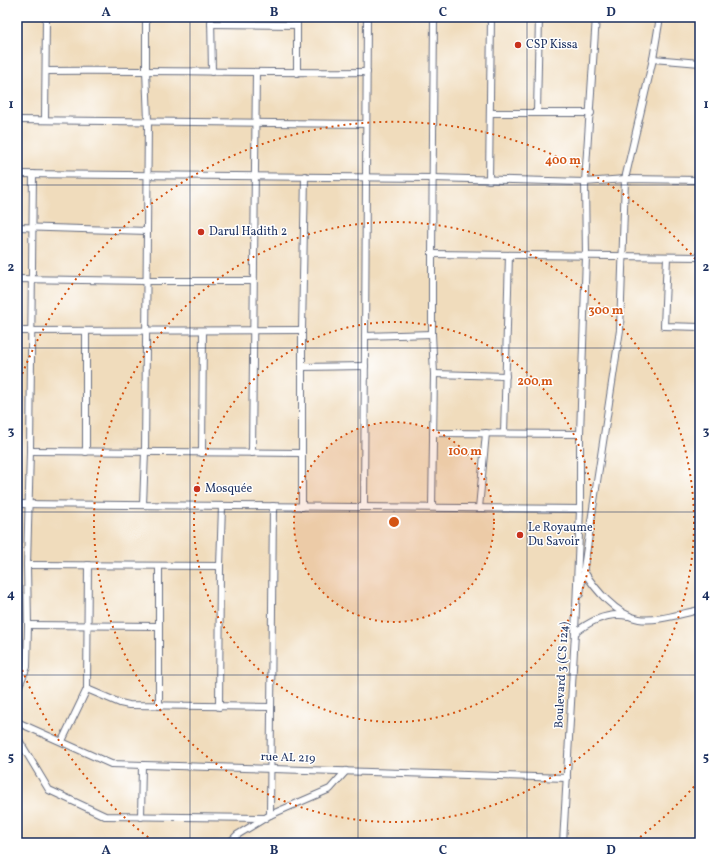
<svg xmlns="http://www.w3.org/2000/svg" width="717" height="860" font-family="Vollkorn,serif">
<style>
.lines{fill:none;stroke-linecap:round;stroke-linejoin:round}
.minor-casing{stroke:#666c7f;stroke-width:8}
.minor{stroke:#fff;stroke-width:6}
.grid{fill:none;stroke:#1b2f5e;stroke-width:1;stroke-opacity:0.55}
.ring{fill:none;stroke:#d45514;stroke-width:2;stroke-dasharray:2 4}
.poi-dot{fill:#c8321e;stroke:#fff;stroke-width:1.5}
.labels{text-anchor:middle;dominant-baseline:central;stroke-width:3;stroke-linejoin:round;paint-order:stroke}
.poi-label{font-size:12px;fill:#1b2f5e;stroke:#fff;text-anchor:start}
.street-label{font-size:12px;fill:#1b2f5e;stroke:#fff}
.centre{fill:#d45514;stroke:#fff;stroke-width:2}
.ring-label{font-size:12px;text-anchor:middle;font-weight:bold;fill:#d45514;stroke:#fff;stroke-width:3;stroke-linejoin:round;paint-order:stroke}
.neatline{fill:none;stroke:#1b2f5e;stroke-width:1.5}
.grid-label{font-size:13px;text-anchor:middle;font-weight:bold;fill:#1b2f5e}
</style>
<rect width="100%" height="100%" fill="#fff"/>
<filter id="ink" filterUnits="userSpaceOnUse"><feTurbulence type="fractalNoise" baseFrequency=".025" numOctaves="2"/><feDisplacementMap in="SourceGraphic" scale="8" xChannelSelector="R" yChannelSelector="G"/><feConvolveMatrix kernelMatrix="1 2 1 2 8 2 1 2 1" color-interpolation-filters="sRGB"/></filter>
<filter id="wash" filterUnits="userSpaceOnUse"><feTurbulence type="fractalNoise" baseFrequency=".012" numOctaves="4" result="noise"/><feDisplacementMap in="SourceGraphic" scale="16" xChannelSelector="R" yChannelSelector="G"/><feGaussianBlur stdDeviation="0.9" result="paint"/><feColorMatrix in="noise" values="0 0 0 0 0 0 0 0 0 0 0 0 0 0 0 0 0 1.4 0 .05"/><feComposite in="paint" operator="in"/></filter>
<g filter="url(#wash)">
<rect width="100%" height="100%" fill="#f0dcbc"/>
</g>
<g filter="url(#ink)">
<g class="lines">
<defs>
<g id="minor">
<path d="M211,17L212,72"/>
<path d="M211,24L297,25"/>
<path d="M653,59L700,63"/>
<path d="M46,71C153,70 260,73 367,72"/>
<path d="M297,73V17"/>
<path d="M537,112L539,17"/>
<path d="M491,113H591"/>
<path d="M17,120L366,124"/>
<path d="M45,120L46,17"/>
<path d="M17,174L433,178L585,182L625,179L700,180"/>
<path d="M489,180L491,17"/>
<path d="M17,227L147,231"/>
<path d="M432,254L700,257"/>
<path d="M667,257L664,326L700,327"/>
<path d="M17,279L146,281H253"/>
<path d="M17,331L302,330"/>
<path d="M365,336L432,334"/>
<path d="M302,367L365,366"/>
<path d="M434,374L506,376"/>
<path d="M433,433L580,434"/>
<path d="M504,433L509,255"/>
<path d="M30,451L301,453"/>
<path d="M86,452V331"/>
<path d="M202,453L203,331"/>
<path d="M252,453L256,72"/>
<path d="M17,504L580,509"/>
<path d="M143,505L145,452L148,121L146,70V17"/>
<path d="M302,507V330L305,176"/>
<path d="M364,507L367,17"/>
<path d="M432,507L434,374L432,334V254L434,17"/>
<path d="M479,508L486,433"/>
<path d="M27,565L220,566"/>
<path d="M583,570C595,589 616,615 639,619C657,622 682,613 700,610"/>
<path d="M580,594L620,330L625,179L653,59L660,17"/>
<path d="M28,625L158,626"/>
<path d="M575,633C591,620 608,612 628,616"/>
<path d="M87,689L120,703L129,705L271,707"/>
<path d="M17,690L27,667L28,625L27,565L30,451L33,174"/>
<path d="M159,706V567"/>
<path d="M219,707L220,566L222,506"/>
<path d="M17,722L111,764L567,778"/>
<path d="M17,737L49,790L105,816L265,818"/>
<path d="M62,741L87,689L88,565"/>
<path d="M270,815L273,506"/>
<path d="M141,817L142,765"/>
<path d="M229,843L237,835L270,815L330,789L346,771"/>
<path d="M563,843L575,633L580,509V434L586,256L585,182L596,17"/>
</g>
</defs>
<use href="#minor" class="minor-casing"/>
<use href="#minor" class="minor"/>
</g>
</g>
<path class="grid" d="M190,17V843M358,17V843M527,17V843M17,185H700M17,348H700M17,512H700M17,675H700"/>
<circle cx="394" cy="522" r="100" fill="#d45514" fill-opacity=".12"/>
<g class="ring">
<circle cx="394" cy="522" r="100"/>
<circle cx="394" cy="522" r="200"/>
<circle cx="394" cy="522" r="300"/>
<path d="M698 782A400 400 0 0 1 635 841M153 841A400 400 0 0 1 18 659M18 385A400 400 0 0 1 698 262"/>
</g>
<g class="poi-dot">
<circle cx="518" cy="45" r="4"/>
<circle cx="201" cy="232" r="4"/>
<circle cx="197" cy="489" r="4"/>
<circle cx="520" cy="535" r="4"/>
</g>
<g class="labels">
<g class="poi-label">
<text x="526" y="45">CSP Kissa</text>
<text x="209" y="232">Darul Hadith 2</text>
<text x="205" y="489">Mosquée</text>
<text x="528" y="528">Le Royaume<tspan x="528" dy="14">Du Savoir</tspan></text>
</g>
<g class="street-label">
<text transform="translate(562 675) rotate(-87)">Boulevard 3 (CS 124)</text>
<text transform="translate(288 758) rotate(2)">rue AL 219</text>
</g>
</g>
<circle cx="394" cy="522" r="6" class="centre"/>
<g class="ring-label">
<text x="563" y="164">400 m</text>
<text x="606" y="314">300 m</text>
<text x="535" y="385">200 m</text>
<text x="465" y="455">100 m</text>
</g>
<rect width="717" height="860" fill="none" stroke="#fff" stroke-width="44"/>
<rect x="22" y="22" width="673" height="816" class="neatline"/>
<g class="grid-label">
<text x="106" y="16">A</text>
<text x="274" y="16">B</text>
<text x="443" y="16">C</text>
<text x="611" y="16">D</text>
<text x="11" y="108">1</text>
<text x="706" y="108">1</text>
<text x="11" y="271">2</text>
<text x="706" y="271">2</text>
<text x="11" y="435">3</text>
<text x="706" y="435">3</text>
<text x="11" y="598">4</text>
<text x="706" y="598">4</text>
<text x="11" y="761">5</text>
<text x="706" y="761">5</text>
<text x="106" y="854">A</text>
<text x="274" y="854">B</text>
<text x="443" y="854">C</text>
<text x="611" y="854">D</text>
</g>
</svg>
